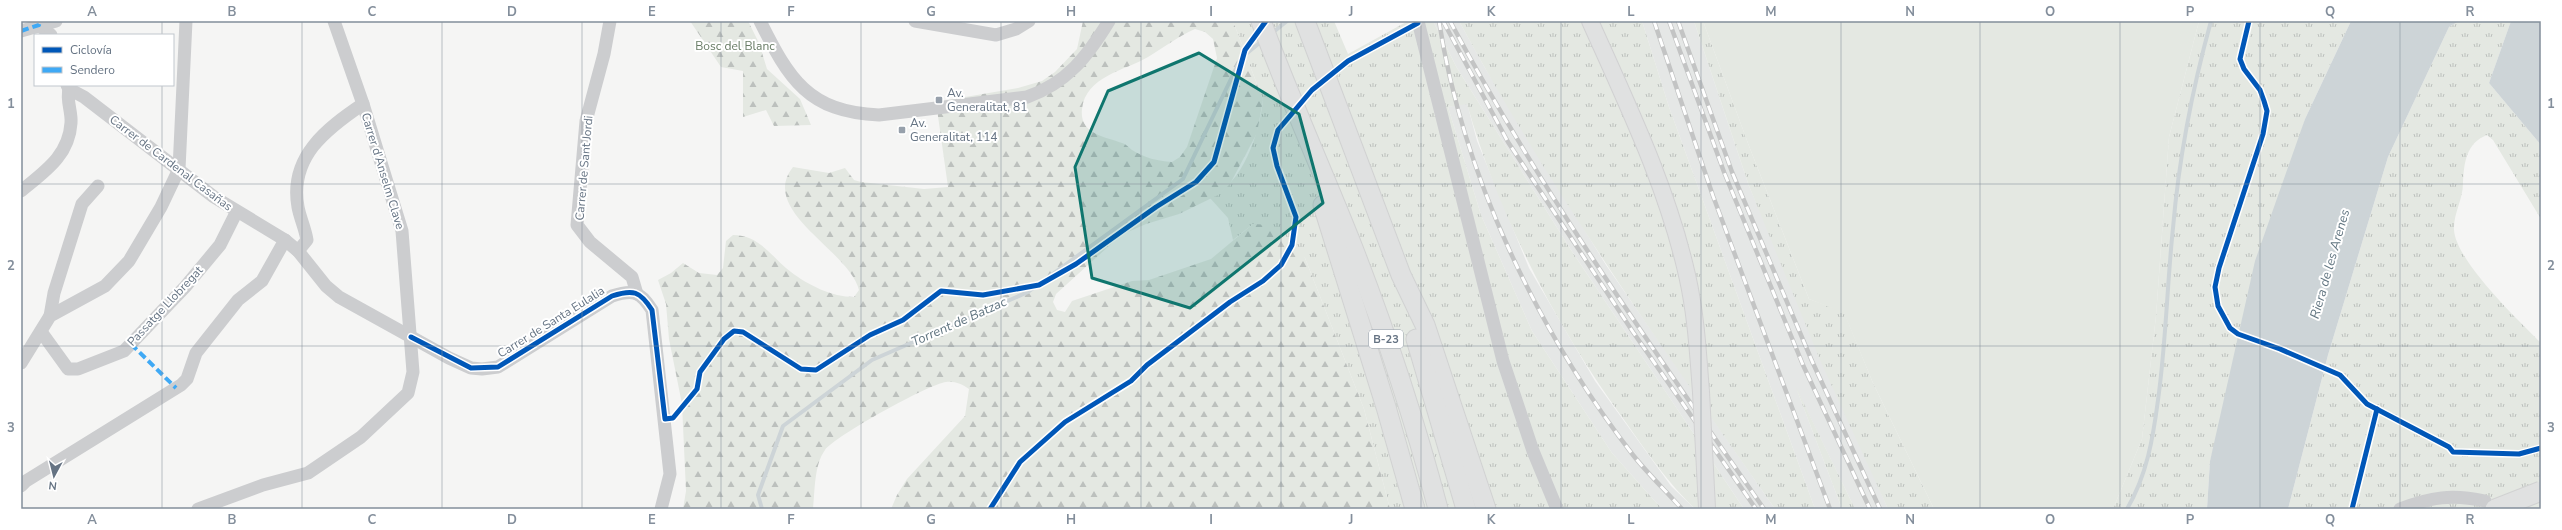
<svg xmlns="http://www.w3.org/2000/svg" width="2562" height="530" font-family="'Nunito Sans',sans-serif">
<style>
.built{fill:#e5e7e6}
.grass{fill:url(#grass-tufts)}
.forest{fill:url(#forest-firs);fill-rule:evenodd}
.green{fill:#e4e8e2}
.water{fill:#cdd4d7}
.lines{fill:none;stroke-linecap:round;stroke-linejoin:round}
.stream{stroke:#cdd4d7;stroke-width:4}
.major-casing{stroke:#d1d1d2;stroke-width:18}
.highway-casing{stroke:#d1d2d2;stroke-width:21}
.minor{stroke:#cccdcf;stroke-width:13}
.major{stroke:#e0e1e1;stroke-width:16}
.highway{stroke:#e0e1e1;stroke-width:19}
.rail-casing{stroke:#c3c4c4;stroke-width:4.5}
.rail{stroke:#fff;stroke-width:3;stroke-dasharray:9;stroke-linecap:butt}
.major-bridge-casing{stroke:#d1d1d2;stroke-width:18;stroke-linecap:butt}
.highway-bridge-casing{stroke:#d1d2d2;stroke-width:21;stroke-linecap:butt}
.major-bridge{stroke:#e0e1e1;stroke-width:16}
.highway-bridge{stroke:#e0e1e1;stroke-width:19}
.quiet{stroke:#3fa9f5;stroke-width:4;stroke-dasharray:8 4;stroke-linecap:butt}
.cycleway-casing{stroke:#fff;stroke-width:8}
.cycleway{stroke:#0057b8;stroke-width:5}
.marked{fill:#0f766e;fill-opacity:0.2;stroke:#0f766e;stroke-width:3;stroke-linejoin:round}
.grid{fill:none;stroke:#838e9b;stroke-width:1;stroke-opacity:0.55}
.poi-dot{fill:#97a0ab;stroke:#fff;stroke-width:1.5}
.labels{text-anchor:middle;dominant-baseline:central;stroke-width:4;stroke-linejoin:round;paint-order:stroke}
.shield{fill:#fff;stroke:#939da8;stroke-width:1}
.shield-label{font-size:11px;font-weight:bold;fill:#657383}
.park-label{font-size:12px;fill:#677b64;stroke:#fff}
.poi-label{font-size:12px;fill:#657383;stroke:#fff;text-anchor:start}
.street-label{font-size:12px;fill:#657383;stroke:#fff}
.water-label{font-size:13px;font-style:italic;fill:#617580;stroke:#fff}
.neatline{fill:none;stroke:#838e9b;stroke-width:1.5}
.grid-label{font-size:13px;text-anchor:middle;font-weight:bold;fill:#838e9b}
</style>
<defs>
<pattern id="grass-tufts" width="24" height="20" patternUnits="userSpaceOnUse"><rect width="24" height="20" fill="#e4e8e2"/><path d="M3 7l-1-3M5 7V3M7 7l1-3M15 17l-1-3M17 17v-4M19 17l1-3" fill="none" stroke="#bcc0bd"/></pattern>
<pattern id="forest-firs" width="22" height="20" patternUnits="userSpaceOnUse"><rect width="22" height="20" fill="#e4e8e2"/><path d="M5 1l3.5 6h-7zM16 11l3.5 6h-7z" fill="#bcc0bd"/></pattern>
</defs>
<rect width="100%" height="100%" fill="#f5f5f4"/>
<g class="built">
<path d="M1433,21H1459L1485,68L1606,265L1775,509H1744L1571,250L1457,68Z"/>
<path d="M1642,21H1694L1749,186L1888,509H1855L1797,390L1842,509H1815L1669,107Z"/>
<path d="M1467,103L1477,141L1529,268L1595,381L1671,486L1695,509H1662L1612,453L1532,331L1481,215L1448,107Z"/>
</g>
<g class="grass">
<path d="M1233,21H1334L1348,54L1408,21H1433L1457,68L1571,250L1744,509H1695C1668,483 1648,454 1627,424C1556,327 1500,219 1467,104L1448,107L1481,215L1532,331L1612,453L1662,509H1390L1364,409L1305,258L1253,224L1233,240L1228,218L1210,198C1243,183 1259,135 1263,100Z"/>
<path d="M1459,21H1642L1669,107L1815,509H1775C1664,350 1551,192 1459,21Z"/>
<path d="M1694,21H1703L1749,146L1809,299L1844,312L1873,383L1934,509H1888L1820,360L1749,186Z"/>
<path d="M2199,21H2351L2305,119L2210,461L2207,509H2113L2142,439L2156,316L2169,137Z"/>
<path d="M2459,21H2511L2489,83L2541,145V219L2493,140L2487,135C2466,143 2464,163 2463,183C2463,200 2453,214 2454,230C2456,261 2519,321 2541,343V509H2288L2328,355L2388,157L2449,27Z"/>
<path d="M1795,385L1855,509H1842Z"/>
</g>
<g class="forest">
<path d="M690,21H748L759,43L767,69L800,99L811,125L774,126L766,110L743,117V71L721,67Z"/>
<path d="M1083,21H1233L1263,100L1257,133L1230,184L1218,195L1179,214L1146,224L1121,235L1056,294L1053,302L1057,310L1065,312L1072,301L1132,281L1149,280L1211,259L1253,224L1271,225L1279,229L1305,258L1364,409L1390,509H891L897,495L907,479L965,416L969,389C962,384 955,381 946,382C929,384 835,436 825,450C814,465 815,491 813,509H683L686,491L682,404L669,339L666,304L658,280L671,273L683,263L699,273L717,275L723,268L726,241L733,235C760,235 771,257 791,272C808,285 832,297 854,297L859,290C849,250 758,211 793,167L829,173L845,168L854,180L861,182L924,189L948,187L936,102L1018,88L1042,81L1055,72L1077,49ZM1195,29L1205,32L1213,39L1217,58L1187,147L1180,157L1172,162C1157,161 1145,158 1132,150C1128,147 1126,144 1122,143C1105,137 1079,134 1082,109C1086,76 1124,71 1148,57C1163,48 1179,36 1195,29Z"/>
</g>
<path class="green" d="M1703,21H2199L2169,137L2156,316L2142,439L2113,509H1934L1873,383L1844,313L1809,299L1749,146Z"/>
<g class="water">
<path d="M2351,21H2459L2449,27L2388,157L2328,355L2288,509H2207L2210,461L2255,261L2305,119Z"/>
<path d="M2511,21H2541V145L2489,83Z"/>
</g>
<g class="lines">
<g class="stream">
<path d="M1271,34L1287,21"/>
<path d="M762,509L758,495L783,426L872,360L1028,292L1183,179L1241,58L1262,41"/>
<path d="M2127,509C2147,475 2153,438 2158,400C2166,343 2167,285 2173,228C2179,157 2192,90 2211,21"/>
</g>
<defs>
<path id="major" d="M1590,21C1627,104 1667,186 1687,275C1696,314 1698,353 1701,392"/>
<g id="highway">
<path d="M1261,21C1289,97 1323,172 1353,248C1386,333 1415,421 1438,509"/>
<path d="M1305,21L1401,275L1425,325L1486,509"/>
<path d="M1323,205L1386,407L1415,509"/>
<path d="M1416,339L1466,509"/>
</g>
</defs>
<use href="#major" class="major-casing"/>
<use href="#highway" class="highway-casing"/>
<g class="minor">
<path d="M610,21L604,54L586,121L577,225L590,242L632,277L637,294"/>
<path d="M760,21C789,79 808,112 879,115L1027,97C1067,83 1087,57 1109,21"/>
<path d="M915,21L996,35L1016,29L1029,21"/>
<path d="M1418,21L1503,361L1533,451L1557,509"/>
<path d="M39,25L51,35"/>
<path d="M21,31L56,21"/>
<path d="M67,85L69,89L84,97L214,197L285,240L298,251L326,286L339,297L449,358L471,368L482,369L498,367L612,296C633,289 640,291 652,310L670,474L661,509"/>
<path d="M21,191C44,172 69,156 71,123C72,112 66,100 69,89"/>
<path d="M298,251L307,240C305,228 300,218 298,207C289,157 326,129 363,104"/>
<path d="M50,316L54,293L82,204L98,186"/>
<path d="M42,333L68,369H78L124,351L185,287L220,245L236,213"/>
<path d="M21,363L50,316L105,286L129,261L161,207L179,169L186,21"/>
<path d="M21,486L26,481L181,385L187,379L196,353L238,300L262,281L285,240"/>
<path d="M198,509L263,485L308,473L361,437L408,393L413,372L402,231L363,104L334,21"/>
<path d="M2400,509C2431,497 2452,494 2485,501"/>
</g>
<use href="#major" class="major"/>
<use href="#highway" class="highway"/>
<defs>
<g id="rail">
<path d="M1439,21C1463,176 1538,332 1633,455C1648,474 1666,491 1682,509"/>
<path d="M1443,21L1508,142L1633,332L1756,509"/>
<path d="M1450,21C1541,192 1654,350 1764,509"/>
<path d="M1654,21L1713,196L1830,509"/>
<path d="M1669,21L1724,172L1803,365L1870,509"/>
<path d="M1678,21L1732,172L1812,361L1880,509"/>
</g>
</defs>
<use href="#rail" class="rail-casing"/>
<use href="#rail" class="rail"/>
<defs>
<path id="major-bridge" d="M1701,392L1707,508"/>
<path id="highway-bridge" d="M2495,509L2541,491"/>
</defs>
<use href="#major-bridge" class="major-bridge-casing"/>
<use href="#highway-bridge" class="highway-bridge-casing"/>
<use href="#major-bridge" class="major-bridge"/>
<use href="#highway-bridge" class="highway-bridge"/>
<g class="quiet">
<path d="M21,31L39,25L40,21"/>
<path d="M131,344L176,388"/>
</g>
<defs>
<g id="cycleway">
<path d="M2249,21L2240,59L2244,69L2260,90L2264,101L2267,111L2263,134L2219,268L2215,287L2218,306L2230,328L2238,334L2280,349L2340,375L2367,404L2449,447L2453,452L2519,454L2541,448"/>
<path d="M411,337L471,368L498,367L612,296C633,289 640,291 652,310L665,419L673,418L697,389L700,372L724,339L734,331L743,332L801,369L816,370L870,335L903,320L941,291L983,295L1039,285L1076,264L1156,207L1196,182L1214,162L1245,50L1266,21"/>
<path d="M990,509L1020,462L1065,422L1131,381L1147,365L1230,302L1263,281L1281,265L1292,245L1296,217L1277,166L1273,148L1278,130L1312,90L1348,61L1418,23V21"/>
<path d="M2352,509L2377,409"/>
</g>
</defs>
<use href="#cycleway" class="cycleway-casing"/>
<use href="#cycleway" class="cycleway"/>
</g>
<path class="marked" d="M1199,53L1299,114L1323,203L1190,308L1092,278L1075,167L1108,91Z"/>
<path class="grid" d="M162,21V35M302,21V509M442,21V509M582,21V509M721,21V509M861,21V509M1001,21V509M1141,21V509M1281,21V509M1421,21V509M1561,21V509M1701,21V509M1841,21V509M1980,21V509M2120,21V509M2260,21V509M2400,21V509M162,85V509M21,184H2541M21,346H2541"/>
<g class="poi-dot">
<rect x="935" y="96" width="8" height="8" rx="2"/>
<rect x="898" y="126" width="8" height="8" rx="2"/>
</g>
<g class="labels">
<rect class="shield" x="1369" y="330" width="34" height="18" rx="3"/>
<g class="shield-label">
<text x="1386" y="339">B-23</text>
</g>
<g class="park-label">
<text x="735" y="46">Bosc del Blanc</text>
</g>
<g class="poi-label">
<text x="947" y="93">Av.<tspan x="947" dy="14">Generalitat, 81</tspan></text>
<text x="910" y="123">Av.<tspan x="910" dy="14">Generalitat, 114</tspan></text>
</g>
<g class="street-label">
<text transform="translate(171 163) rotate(37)">Carrer de Cardenal Casañas</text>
<text transform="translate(584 168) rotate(-85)">Carrer de Sant Jordi</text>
<text transform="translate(383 171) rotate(73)">Carrer d'Anselm Clave</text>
<text transform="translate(165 306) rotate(-47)">Passatge Llobregat</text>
<text transform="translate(551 322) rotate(-32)">Carrer de Santa Eulalia</text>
</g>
<g class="water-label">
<text transform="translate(2330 264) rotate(-74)">Riera de les Arenes</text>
<text transform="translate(959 322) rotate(-24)">Torrent de Batzac</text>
</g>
</g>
<rect width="2562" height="530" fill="none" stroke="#ffffff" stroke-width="44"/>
<rect x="34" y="34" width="140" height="52" fill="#ffffff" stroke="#c1c7cd"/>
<rect x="42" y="47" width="20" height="6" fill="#0057b8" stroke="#c1c7cd"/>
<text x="70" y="54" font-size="12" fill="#657383">Ciclovía</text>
<rect x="42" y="67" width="20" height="6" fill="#3fa9f5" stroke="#c1c7cd"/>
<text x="70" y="74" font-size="12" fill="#657383">Sendero</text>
<g transform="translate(54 476) rotate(187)" stroke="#ffffff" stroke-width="3" paint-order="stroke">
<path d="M0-3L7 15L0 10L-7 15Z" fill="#657383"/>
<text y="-6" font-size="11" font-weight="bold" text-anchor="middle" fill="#657383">N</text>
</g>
<rect x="22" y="22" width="2518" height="486" class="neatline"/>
<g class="grid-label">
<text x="92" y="16">A</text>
<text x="232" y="16">B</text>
<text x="372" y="16">C</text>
<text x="512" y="16">D</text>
<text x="652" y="16">E</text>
<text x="791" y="16">F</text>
<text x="931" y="16">G</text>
<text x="1071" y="16">H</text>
<text x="1211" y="16">I</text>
<text x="1351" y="16">J</text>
<text x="1491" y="16">K</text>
<text x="1631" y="16">L</text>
<text x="1771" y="16">M</text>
<text x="1910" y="16">N</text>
<text x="2050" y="16">O</text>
<text x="2190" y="16">P</text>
<text x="2330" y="16">Q</text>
<text x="2470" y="16">R</text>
<text x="11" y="108">1</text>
<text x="2551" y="108">1</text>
<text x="11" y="270">2</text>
<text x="2551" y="270">2</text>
<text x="11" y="432">3</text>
<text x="2551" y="432">3</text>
<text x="92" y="524">A</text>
<text x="232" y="524">B</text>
<text x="372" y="524">C</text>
<text x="512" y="524">D</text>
<text x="652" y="524">E</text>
<text x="791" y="524">F</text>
<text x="931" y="524">G</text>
<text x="1071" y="524">H</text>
<text x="1211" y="524">I</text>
<text x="1351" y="524">J</text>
<text x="1491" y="524">K</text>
<text x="1631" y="524">L</text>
<text x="1771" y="524">M</text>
<text x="1910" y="524">N</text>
<text x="2050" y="524">O</text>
<text x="2190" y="524">P</text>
<text x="2330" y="524">Q</text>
<text x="2470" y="524">R</text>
</g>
</svg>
